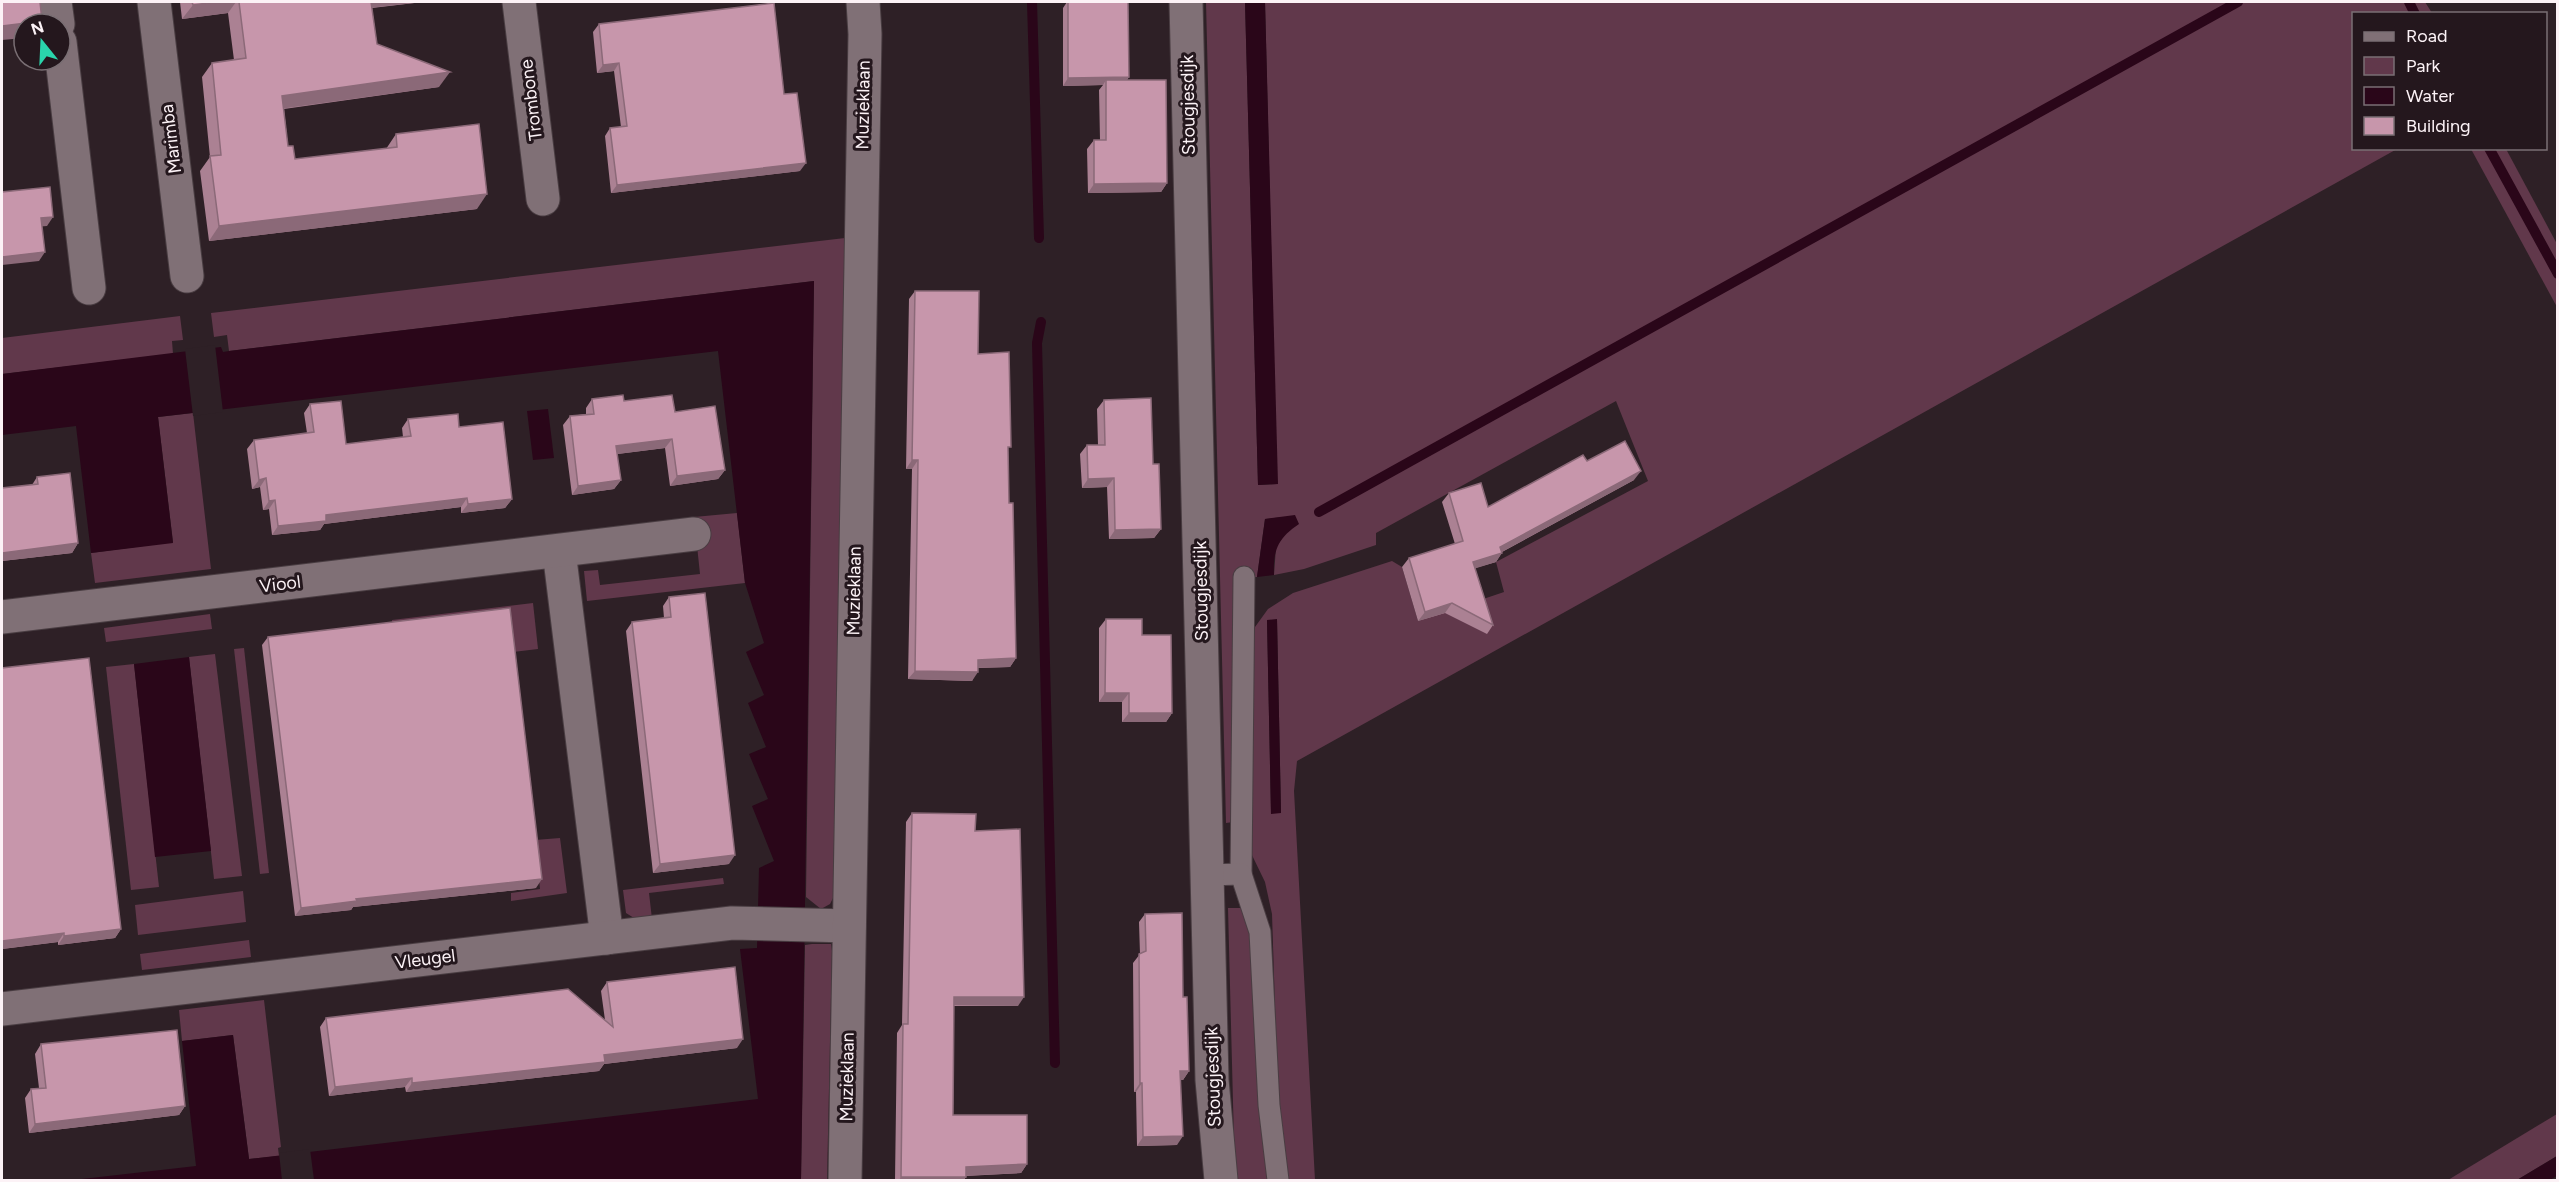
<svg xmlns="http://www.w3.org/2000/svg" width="2559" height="1182" font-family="Figtree,sans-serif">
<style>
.green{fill:#61384b;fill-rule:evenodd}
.water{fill:#2a0619}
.pier{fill:#2e2026}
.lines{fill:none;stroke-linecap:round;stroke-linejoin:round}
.stream{stroke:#2a0619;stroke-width:10}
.service-casing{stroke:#493d42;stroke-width:23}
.minor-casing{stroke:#493d42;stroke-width:35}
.tertiary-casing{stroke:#493d42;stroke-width:35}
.service{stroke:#807076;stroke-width:21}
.minor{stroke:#807076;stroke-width:33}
.tertiary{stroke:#807076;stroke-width:33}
.wall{fill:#ab8193}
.shaded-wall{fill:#8b6978}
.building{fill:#c796ab;stroke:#8b6978;stroke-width:1.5}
.labels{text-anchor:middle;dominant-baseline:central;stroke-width:6;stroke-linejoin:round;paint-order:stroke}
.street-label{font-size:18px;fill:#fcf2f6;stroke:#24171d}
</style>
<rect width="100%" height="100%" fill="#2e2026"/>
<g class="green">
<path d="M1206,2H1245L1258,485L1277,484L1265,2H2425L2432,13L2354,14V148L2397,149L1297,761L1294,791L1315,1180H1286L1277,1069L1272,914L1265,882L1250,851L1251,657L1255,627L1268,609L1293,593L1392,561L1402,567L1418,621L1504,592L1496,562L1648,481L1616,401L1376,533V545L1304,569L1274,575L1276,547L1286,532L1283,517L1265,519L1257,577H1239L1233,822L1226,823ZM1267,620H1277L1281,813H1271Z"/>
<path d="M2471,149H2506L2557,244V307Z"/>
<path d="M845,238L833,898L830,904L821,909L806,897L814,281L229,351L227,335L214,337L211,313Z"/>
<path d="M180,316L183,340L172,341L173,354L2,374V338Z"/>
<path d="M193,413L211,569L95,583L91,553L173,542L158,417Z"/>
<path d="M737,513L745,583L587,601L584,571L598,570L600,585L700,574L694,517Z"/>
<path d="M533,603L538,649L513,652L392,627V620Z"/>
<path d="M210,614L212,629L106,642L104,628Z"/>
<path d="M244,648L269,873L260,874L234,649Z"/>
<path d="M215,654L242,876L214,879L189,657Z"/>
<path d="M134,664L159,887L131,890L106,667Z"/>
<path d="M560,838L567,893L511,901V893L540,889L535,840Z"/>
<path d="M723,878L724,884L649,893L652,919L634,918L626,913L623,890Z"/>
<path d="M243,891L246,922L138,935L135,905Z"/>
<path d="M1228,908H1241C1263,939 1253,1010 1255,1048C1258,1092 1264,1136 1270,1180H1235Z"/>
<path d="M249,940L251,957L142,970L140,954Z"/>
<path d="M812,944H831L832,951L827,1180H801L805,945Z"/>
<path d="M264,1000L281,1147L278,1148L279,1156L249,1159L233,1035L182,1041L179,1010Z"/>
<path d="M2557,1114V1156L2517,1180H2448Z"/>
</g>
<g class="water">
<path d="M1245,2H1265L1278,484L1258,485Z"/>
<path d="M814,281L801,1180H73L196,1166L182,1041L233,1035L249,1159L758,1099L740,949L757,948L759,868L774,861L752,806L768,799L749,754L766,747L748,703L764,695L746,652L764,643L745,583L718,351L158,417L173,543L91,553L76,426L2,435V374L221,347L223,352L229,351Z"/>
<path d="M548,409L554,458L533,460L527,411Z"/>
<path d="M1295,515L1299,524C1278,538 1273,550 1274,575L1257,577L1265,519Z"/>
<path d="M1277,619L1281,813L1271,814L1267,620Z"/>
<path d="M189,657L211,851L155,857L134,664Z"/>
<path d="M2557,1156V1176L2550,1180H2517Z"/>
</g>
<g class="pier">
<path d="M215,345L223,412L193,416L185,349Z"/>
<path d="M310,1149L314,1180H282L279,1153Z"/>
</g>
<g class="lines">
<g class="stream">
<path d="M1032,2L1039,238"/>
<path d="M2409,2L2415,14"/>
<path d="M2489,148L2558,274"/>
<path d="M1041,322L1037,343L1055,1063"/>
<path d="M1319,512L2238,2"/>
</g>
<defs>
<g id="service">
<path d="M1241,874L1244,577"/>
<path d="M1207,875L1241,874L1260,932L1269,1105L1278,1180"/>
</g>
<g id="minor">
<path d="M55,2L58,24"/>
<path d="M154,2L187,276"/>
<path d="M519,2L543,199"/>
<path d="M1186,2L1212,1080L1221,1180"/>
<path d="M60,42L89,288"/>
<path d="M559,551L607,938"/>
<path d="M2,617L694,534"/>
<path d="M2,1009L732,923L849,926"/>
</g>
<path id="tertiary" d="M845,1180L865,34L863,2"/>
</defs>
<use href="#service" class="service-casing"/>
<use href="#minor" class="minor-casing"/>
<use href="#tertiary" class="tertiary-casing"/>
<use href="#service" class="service"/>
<use href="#minor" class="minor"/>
<use href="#tertiary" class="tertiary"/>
</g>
<g class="wall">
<path d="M180,2H423L372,8L377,44L439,87L284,109L288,146L295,159L386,149L396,134L477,209L209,241L200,171L210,157L202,77L212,63L234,60L228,13L182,19Z"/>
<path d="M1067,2L1129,77L1127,80L1167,183L1161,192L1088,193L1087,149L1094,140H1100L1099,90L1103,85L1063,86V8Z"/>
<path d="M599,24L784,94L800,171L611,193L605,136L610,128L621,127L614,71L597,73L593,32Z"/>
<path d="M915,291L978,354L1008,451L1009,503L1016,658L1010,667L978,668L972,681L908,679L912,469H906L909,299Z"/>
<path d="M592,399L624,401L675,412L725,470L718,479L670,486L665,448L617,454L621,480L614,489L572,495L563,425L570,416L586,414V408Z"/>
<path d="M1104,400L1153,464L1161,529L1154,538L1109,539L1107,487L1082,488L1080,454L1087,445H1098L1097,409Z"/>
<path d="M310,404L346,444L403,437L402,428L408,419L459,427L512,499L505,508L461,513V507L324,524L320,530L272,535L269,509L263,510L260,487L252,489L247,449L254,440L307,433L304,413Z"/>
<path d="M1587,461L1634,480L1502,552L1496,562L1475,568L1493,625L1487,634L1445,613L1418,621L1402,567L1409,558L1455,544L1442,502L1449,493L1488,507Z"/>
<path d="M37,477L78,543L72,553L2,561V488L32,485Z"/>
<path d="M669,597L729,864L653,873L626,631L632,622L664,618L663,606Z"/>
<path d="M1106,619L1142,635L1172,713L1166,722H1122V702H1099V628Z"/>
<path d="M268,637L536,888L353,907L351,910L295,916L262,645Z"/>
<path d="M2,668L121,929L115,938L58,945V942L2,949Z"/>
<path d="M912,813L975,831L1018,1006H954L953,1115L1027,1164L1021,1173L966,1176L964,1180H895L897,1033L902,1025L906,822Z"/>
<path d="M1145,914L1183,997L1189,1071L1183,1080H1181L1177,1145L1137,1146L1136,1092H1134L1133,963L1140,954L1139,922Z"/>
<path d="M607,982L737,1048L604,1064L599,1071L406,1092L405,1087L329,1096L320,1027L326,1018L605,1020L601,991Z"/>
<path d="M41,1044L185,1106L179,1115L29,1133L25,1098L31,1089L39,1088L35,1054Z"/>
</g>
<g class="shaded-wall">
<path d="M215,2H236L228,13L182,19L193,5Z"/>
<path d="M365,2H423L360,9Z"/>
<path d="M42,21L40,24H24V38L2,40V26Z"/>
<path d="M619,63L614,71L597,73L603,65Z"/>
<path d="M450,72L439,87L272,110L282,96Z"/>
<path d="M1129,77L1124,84L1106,80L1103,85L1063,86L1068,78Z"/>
<path d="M806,163L800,171L611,193L617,185Z"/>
<path d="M1167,183L1161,192L1088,193L1094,184Z"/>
<path d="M487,194L477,209L209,241L219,226Z"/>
<path d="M53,217L47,226L34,227L41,218Z"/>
<path d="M45,252L39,261L2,265V257Z"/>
<path d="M672,439L665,448L610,455L616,446Z"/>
<path d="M912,460H918L912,469H906Z"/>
<path d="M725,470L718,479L670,486L677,476Z"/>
<path d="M1641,471L1634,480L1498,554L1502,553L1496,562L1467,571L1473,562Z"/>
<path d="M266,478L260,487L252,489L259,480Z"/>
<path d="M1114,478L1107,487L1082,488L1088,479Z"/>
<path d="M621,480L614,489L572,495L578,486Z"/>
<path d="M467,498L461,507L324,524L320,530L272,535L278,526L326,515Z"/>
<path d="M512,499L505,508L461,513L468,504Z"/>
<path d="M275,500L269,509L263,510L269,501Z"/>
<path d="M1161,529L1154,538L1109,539L1115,530Z"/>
<path d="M78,543L72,553L2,561V553Z"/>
<path d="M1452,603L1445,613L1418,621L1425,612Z"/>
<path d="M1016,658L1010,667L972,668L978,660Z"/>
<path d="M915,671L978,672L972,681L908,679Z"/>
<path d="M1105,693H1129L1122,702H1099Z"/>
<path d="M1129,713H1172L1166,722H1122Z"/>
<path d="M735,855L729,864L653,873L660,864Z"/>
<path d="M542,879L536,888L353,907L351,910L295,916L301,908L356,899Z"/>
<path d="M121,929L115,938L58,945L64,936Z"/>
<path d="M64,933L58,942L2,949V941Z"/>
<path d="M954,997H1024L1018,1006L948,1005Z"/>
<path d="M743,1039L737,1048L604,1064L599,1071L406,1092L412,1083L604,1055Z"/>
<path d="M1180,1071H1189L1183,1080H1174Z"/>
<path d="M412,1078L405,1087L329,1096L335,1087Z"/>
<path d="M1140,1083H1142L1136,1092H1134Z"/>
<path d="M185,1106L179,1115L29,1133L35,1124Z"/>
<path d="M1183,1136L1177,1145L1137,1146L1143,1137Z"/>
<path d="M1027,1164L1021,1173L960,1176L966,1167Z"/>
<path d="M901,1177H966L964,1180H899Z"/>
</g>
<g class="building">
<path d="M2,2H40L42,21L2,26Z"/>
<path d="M192,2H215L193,5Z"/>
<path d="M239,2H371L377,44L450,72L282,96L288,146H293L295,159L397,147L396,134L479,124L487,194L219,226L210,156L221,155L212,63L246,58Z"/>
<path d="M1068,2H1128L1129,77L1068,78Z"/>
<path d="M774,3L784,94L797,93L806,163L617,185L610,128L627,126L619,63L603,65L599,24Z"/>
<path d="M1106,80H1166L1167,183L1094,184V140H1106Z"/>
<path d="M50,187L53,217L41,218L45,252L2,257V192Z"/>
<path d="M915,291H979L978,354L1009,352L1011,447H1008L1009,503H1013L1016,658L978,660V672L915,671L918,460H912Z"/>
<path d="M623,395L624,401L672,395L675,412L715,406L725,470L677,476L672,439L616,446L621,480L578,486L570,416L594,414L592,399Z"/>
<path d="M1151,398L1153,464H1159L1161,529L1115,530L1114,478L1088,479L1087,445H1105L1104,400Z"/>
<path d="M341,401L346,444L411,436L408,419L458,414L459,427L503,422L512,499L468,504L467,498L326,515V521L278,526L275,500L269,501L266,478L259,480L254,440L314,432L310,404Z"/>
<path d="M1625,441L1641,471L1500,547L1502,553L1473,562L1493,625L1452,603L1425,612L1409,558L1463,541L1449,493L1481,483L1488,507L1583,455L1587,461Z"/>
<path d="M70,473L78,543L2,553V488L38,484L37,477Z"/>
<path d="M705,593L735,855L660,864L632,622L671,617L669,597Z"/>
<path d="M510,608L542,879L356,899L357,901L301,908L268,637Z"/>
<path d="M1106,619H1142V635H1171L1172,713H1129V693H1105Z"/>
<path d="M89,658L121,929L64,936V933L2,941V668Z"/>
<path d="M912,813L976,814L975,831L1020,829L1024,997H954L953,1115H1027V1164L966,1167V1177H901L903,1024H908Z"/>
<path d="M1182,913L1183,997H1187L1189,1071H1180L1183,1136L1143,1137L1142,1083H1140L1139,954L1146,951L1145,914Z"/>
<path d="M735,967L743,1039L604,1055L605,1062L412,1083V1078L335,1087L326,1018L568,989L613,1027L607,982Z"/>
<path d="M177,1030L185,1106L35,1124L31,1089L46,1088L41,1044Z"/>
</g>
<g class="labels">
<g class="street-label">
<text transform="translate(531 100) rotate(-97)">Trombone</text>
<text transform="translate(863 105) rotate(-89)">Muzieklaan</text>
<text transform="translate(1188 105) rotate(-91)">Stougjesdijk</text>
<text transform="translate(171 139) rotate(-97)">Marimba</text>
<text transform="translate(280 584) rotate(-7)">Viool</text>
<text transform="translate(854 591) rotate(-89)">Muzieklaan</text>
<text transform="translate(1201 591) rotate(-91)">Stougjesdijk</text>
<text transform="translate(425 959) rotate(-7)">Vleugel</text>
<text transform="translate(847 1077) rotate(-89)">Muzieklaan</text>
<text transform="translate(1213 1077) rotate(-92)">Stougjesdijk</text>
</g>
</g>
<rect width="2559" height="1182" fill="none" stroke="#fcf2f6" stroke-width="6"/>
<rect x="2352" y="12" width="195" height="138" fill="#24171d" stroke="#7a6f74" stroke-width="1.5"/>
<rect x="2364" y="32" width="30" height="9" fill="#807076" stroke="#7a6f74" stroke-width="1.5"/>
<text x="2406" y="42" font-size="18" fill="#fcf2f6">Road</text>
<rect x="2364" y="57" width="30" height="18" fill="#61384b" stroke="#7a6f74" stroke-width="1.5"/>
<text x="2406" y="72" font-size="18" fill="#fcf2f6">Park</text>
<rect x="2364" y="87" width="30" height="18" fill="#2a0619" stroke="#7a6f74" stroke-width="1.5"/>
<text x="2406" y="102" font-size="18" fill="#fcf2f6">Water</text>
<rect x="2364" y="117" width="30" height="18" fill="#c796ab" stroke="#7a6f74" stroke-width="1.5"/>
<text x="2406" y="132" font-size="18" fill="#fcf2f6">Building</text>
<g transform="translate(42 42) rotate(342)"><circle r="28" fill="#24171d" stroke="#7a6f74" stroke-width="1.5"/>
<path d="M0-4.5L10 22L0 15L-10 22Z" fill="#2ad5ac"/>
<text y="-9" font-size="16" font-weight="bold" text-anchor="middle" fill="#fcf2f6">N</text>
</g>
</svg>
